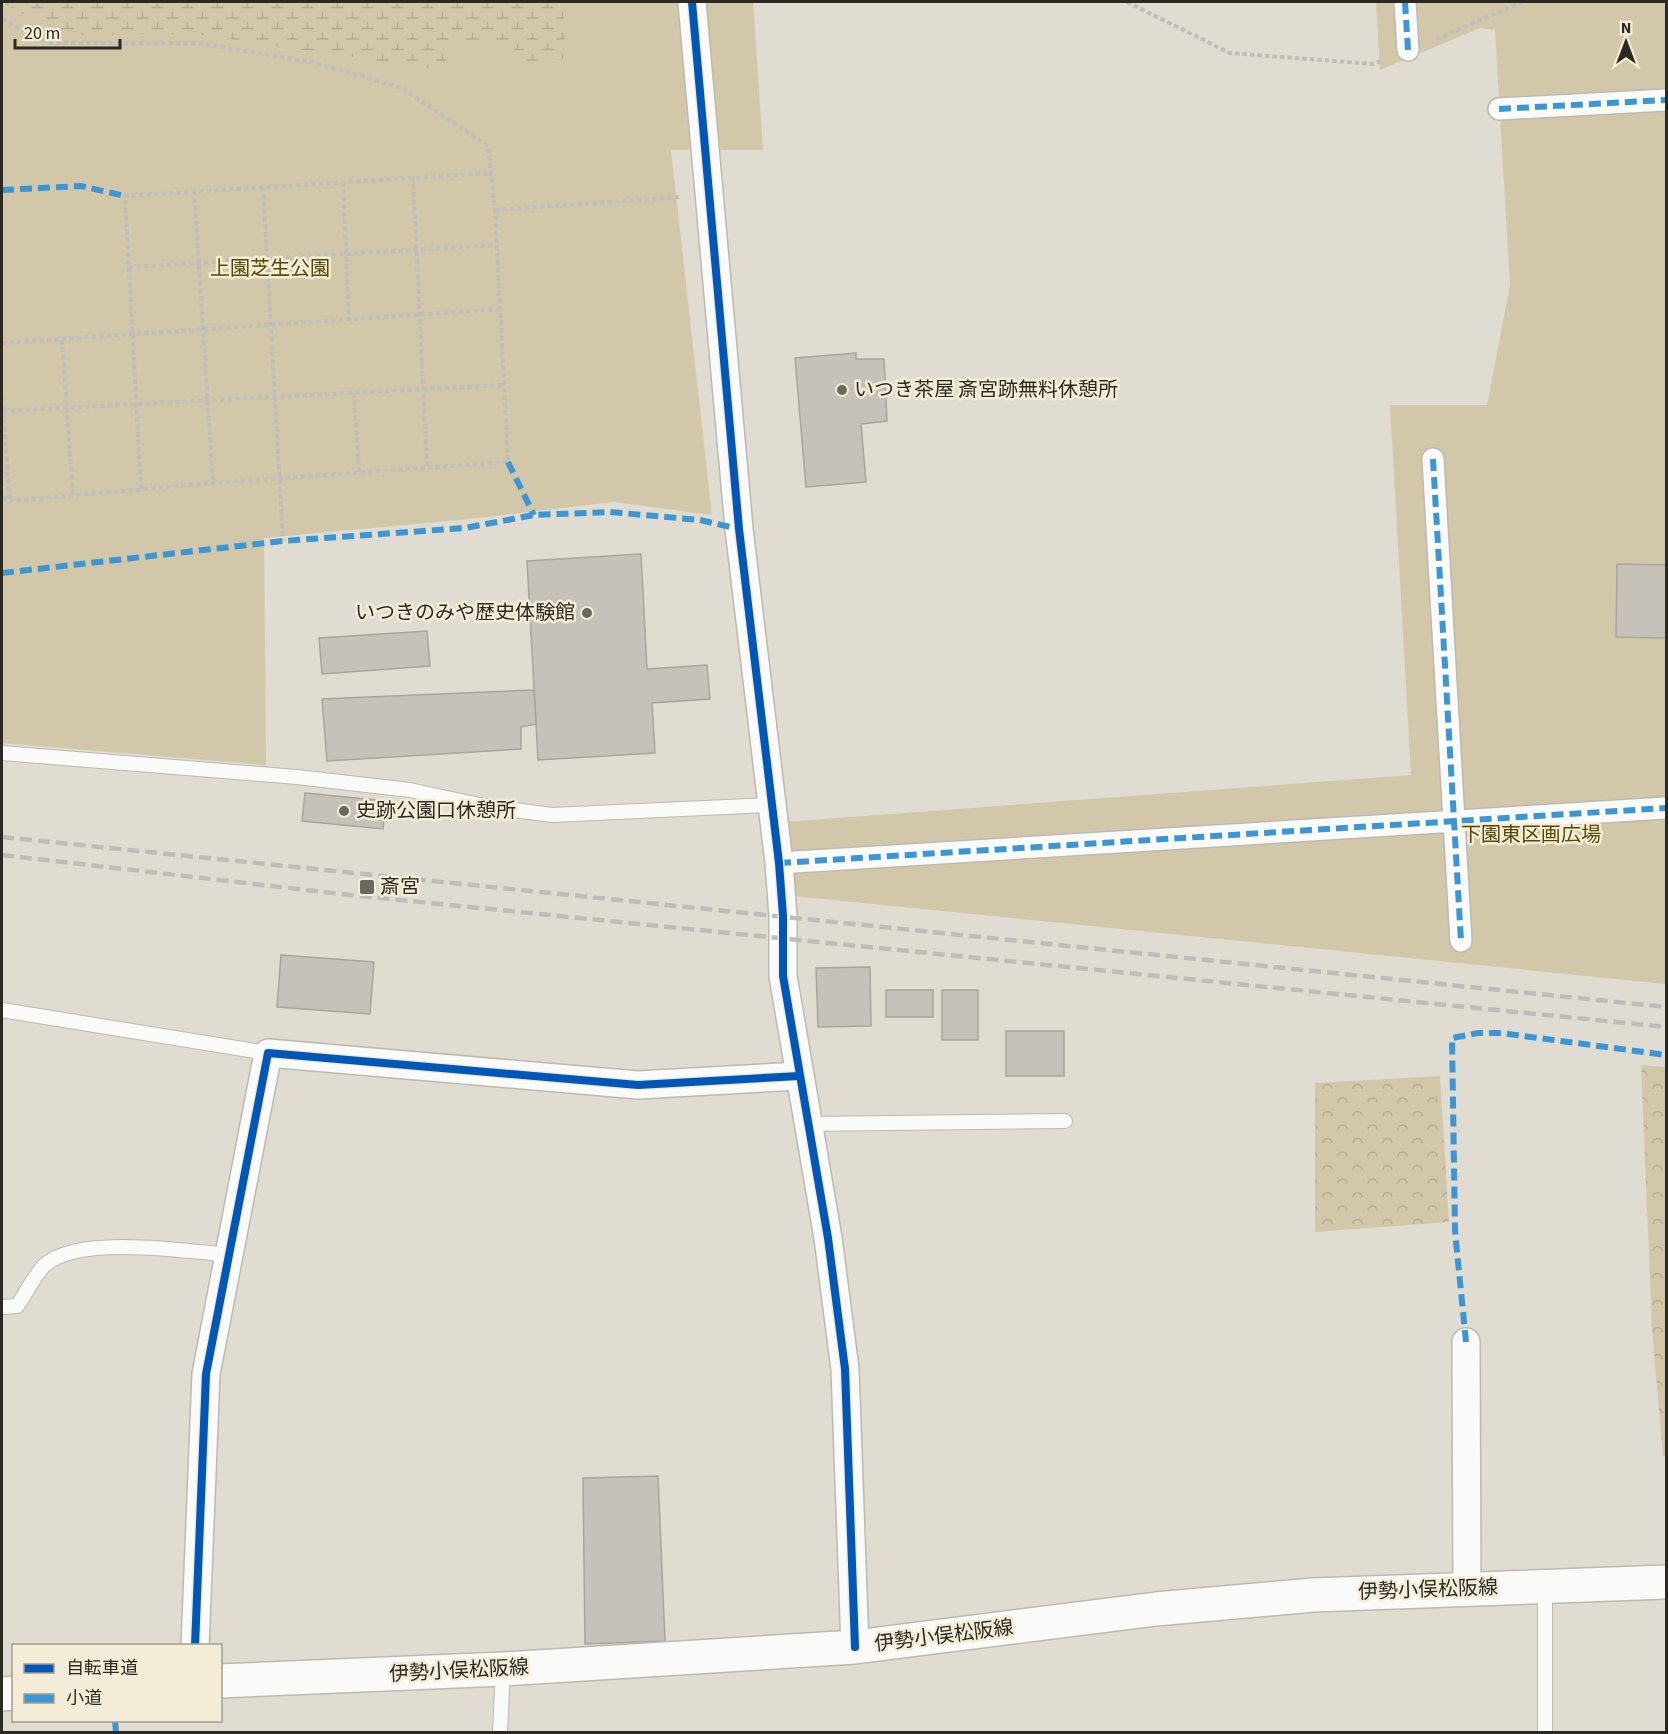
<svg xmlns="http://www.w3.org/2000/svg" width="1668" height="1734" font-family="'Source Sans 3','Noto Sans JP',sans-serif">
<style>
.green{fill:#d2c8a9}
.forest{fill:url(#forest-crowns)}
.wetland{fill:url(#wetland-marsh)}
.building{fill:#c6c2b9;stroke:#a8a59c;stroke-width:1.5}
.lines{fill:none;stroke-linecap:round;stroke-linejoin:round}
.service-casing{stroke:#bcb9b0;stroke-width:16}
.pedestrian-casing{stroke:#bcb9b0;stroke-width:24}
.minor-casing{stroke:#bcb9b0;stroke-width:30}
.secondary-casing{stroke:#bcb9b0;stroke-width:36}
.path{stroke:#bebeba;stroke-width:4;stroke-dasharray:4.5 3;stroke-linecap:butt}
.service{stroke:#fafaf8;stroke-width:14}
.pedestrian{stroke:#fafaf8;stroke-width:21}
.minor{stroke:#fafaf8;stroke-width:27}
.secondary{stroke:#fafaf8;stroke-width:33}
.rail{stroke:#bebdbb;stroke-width:4.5;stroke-dasharray:12 6;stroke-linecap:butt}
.quiet{stroke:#3c96d5;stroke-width:6;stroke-dasharray:12 6;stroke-linecap:butt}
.cycleway-casing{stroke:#f3edd8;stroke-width:11}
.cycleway{stroke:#0057b8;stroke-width:8}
.poi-dot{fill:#6a685f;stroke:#f3edd8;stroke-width:2}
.labels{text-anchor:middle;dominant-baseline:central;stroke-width:5;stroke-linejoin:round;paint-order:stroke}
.park-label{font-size:20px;fill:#584804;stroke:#f3edd8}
.poi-label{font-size:20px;fill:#2b2921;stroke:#f3edd8;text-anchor:start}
.street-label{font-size:20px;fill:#2b2921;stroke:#f3edd8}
</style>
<defs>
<pattern id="forest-crowns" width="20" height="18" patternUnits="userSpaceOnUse" patternTransform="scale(1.5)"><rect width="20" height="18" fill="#d2c8a9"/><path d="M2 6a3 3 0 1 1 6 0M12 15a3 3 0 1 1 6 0" fill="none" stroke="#b4ac91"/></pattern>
<pattern id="wetland-marsh" width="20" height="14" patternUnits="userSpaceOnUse" patternTransform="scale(1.5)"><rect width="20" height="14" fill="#d2c8a9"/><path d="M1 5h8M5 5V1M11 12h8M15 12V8" fill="none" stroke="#b4ac91"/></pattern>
</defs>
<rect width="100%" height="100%" fill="#e0dcd1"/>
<g class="green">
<path d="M2,2H753L763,150H671L712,515L614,502L469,519L264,538L266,765L2,743Z"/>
<path d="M1376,2H1666V984L794,896L784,822L1411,775L1390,405H1487L1510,285L1495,30L1480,28L1380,70Z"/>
</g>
<g class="forest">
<path d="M1641,1065L1666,1067V1456H1663L1652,1329Z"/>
<path d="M1440,1076L1449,1222L1315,1232V1083Z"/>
</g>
<path class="wetland" d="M2,2H570L564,7L565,59L514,63V43H448L446,71L195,34L60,35Z"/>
<g class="building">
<path d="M856,353V359H884L887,421L861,424L866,482L806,487L795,358Z"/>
<path d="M641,554L647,669L707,665L710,699L652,703L655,753L538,760L527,561Z"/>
<path d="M1617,564L1666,565V638L1616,637Z"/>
<path d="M427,631L430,666L322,674L319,638Z"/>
<path d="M534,690L536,724L521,727V749L327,761L322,699Z"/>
<path d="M305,793L386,801L383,829L302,821Z"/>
<path d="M281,955L374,962L370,1014L277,1007Z"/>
<path d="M870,967L871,1026L818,1027L816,968Z"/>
<rect x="886" y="990" width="47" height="27"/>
<rect x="942" y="990" width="36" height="50"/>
<rect x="1006" y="1031" width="58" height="45"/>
<path d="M658,1476L665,1641L585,1644L583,1478Z"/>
</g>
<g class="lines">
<defs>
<g id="service">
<path d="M2,753L297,777L410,790L484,806L552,815L771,805"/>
<path d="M2,1010L268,1053"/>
<path d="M806,1124L1065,1121"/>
<path d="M2,1307L17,1306C26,1294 35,1273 46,1264C81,1235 186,1251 229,1255"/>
<path d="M1545,1585V1732"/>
<path d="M500,1732L503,1669"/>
</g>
<g id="pedestrian">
<path d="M1405,2L1408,50"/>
<path d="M1499,109L1666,100"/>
<path d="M1433,459L1461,941"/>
<path d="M779,863L1666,808"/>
</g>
<g id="minor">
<path d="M692,2L739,529L779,863L783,916V976L828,1238L845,1369L855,1647"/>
<path d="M1466,1342L1467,1588"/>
<path d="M195,1646L206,1374L268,1053L638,1085L799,1076"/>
</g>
<g id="secondary">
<path d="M220,1681L503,1669L855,1647L1156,1609L1313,1595L1666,1582"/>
<path d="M2,1694L14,1693"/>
</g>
</defs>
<use href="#service" class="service-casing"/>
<use href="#pedestrian" class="pedestrian-casing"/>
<use href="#minor" class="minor-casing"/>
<use href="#secondary" class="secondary-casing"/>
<g class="path">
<path d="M1127,2L1230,53L1372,64L1381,61"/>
<path d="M2,19L48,43H198L316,63L402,88L488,146L495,210L508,462L213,483L10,501L2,497"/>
<path d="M1436,39L1523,2"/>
<path d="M413,177L427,468"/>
<path d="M343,182L349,320"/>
<path d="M263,187L283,541"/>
<path d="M194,191L213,483"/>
<path d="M495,210L680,197"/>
<path d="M129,267L496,245"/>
<path d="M62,340L73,496"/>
<path d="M2,343L500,309"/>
<path d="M354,393L359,473"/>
<path d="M2,397L10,501"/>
<path d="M3,411L504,385"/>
<path d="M141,489L125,196L491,173"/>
</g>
<use href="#service" class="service"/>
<use href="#pedestrian" class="pedestrian"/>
<use href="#minor" class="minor"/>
<use href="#secondary" class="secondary"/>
<g class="rail">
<path d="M2,837L1666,1007"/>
<path d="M2,855L350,895L1666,1027"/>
</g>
<g class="quiet">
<path d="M1405,2L1408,50"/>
<path d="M1499,109L1666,100"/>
<path d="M2,190L81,186L125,196"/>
<path d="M1433,459L1461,941"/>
<path d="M508,462L534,515"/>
<path d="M2,573L283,541L465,528L534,515L610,512L700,520L739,529"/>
<path d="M779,863L1666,808"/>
<path d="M1466,1342L1455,1231L1452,1038L1478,1033H1501L1666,1055"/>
<path d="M115,1720L116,1732"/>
</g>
<defs>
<g id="cycleway">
<path d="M692,2L739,529L779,863L783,916V976L828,1238L845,1369L855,1647"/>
<path d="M195,1646L206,1374L268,1053L638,1085L799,1076"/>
</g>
</defs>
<use href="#cycleway" class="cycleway-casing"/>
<use href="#cycleway" class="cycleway"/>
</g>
<g class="poi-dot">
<circle cx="842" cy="390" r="6"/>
<circle cx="587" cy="613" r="6"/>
<circle cx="344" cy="811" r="6"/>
<rect x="359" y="879" width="16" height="16" rx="3"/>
</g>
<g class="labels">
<g class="park-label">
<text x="270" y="269">上園芝生公園</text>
<text x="1531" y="835">下園東区画広場</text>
</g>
<g class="poi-label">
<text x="854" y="390">いつき茶屋 斎宮跡無料休憩所</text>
<text x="575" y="613" text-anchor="end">いつきのみや歴史体験館</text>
<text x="356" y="811">史跡公園口休憩所</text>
<text x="380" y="887">斎宮</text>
</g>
<g class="street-label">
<text transform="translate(1428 1590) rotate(-2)">伊勢小俣松阪線</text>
<text transform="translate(944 1636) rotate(-7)">伊勢小俣松阪線</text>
<text transform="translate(459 1671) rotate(-3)">伊勢小俣松阪線</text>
</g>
</g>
<rect width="1668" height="1734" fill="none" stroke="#2b2921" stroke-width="6"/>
<rect x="12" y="1644" width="210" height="78" fill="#f3edd8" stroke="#a39f8f" stroke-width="1.5"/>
<rect x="24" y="1664" width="30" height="9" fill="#0057b8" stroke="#a39f8f" stroke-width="1.5"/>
<text x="66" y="1674" font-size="18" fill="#2b2921">自転車道</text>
<rect x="24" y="1694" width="30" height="9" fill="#3c96d5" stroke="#a39f8f" stroke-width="1.5"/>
<text x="66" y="1704" font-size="18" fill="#2b2921">小道</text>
<g transform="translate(1626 42)" stroke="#f3edd8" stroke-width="4.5" paint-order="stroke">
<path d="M0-4.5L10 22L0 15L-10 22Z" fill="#2b2921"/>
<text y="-9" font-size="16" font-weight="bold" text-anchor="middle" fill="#2b2921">N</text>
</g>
<path d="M15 39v9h105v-9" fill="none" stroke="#2b2921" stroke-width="3"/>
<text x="24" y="39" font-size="18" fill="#2b2921" stroke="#f3edd8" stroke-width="4.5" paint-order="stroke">20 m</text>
</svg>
